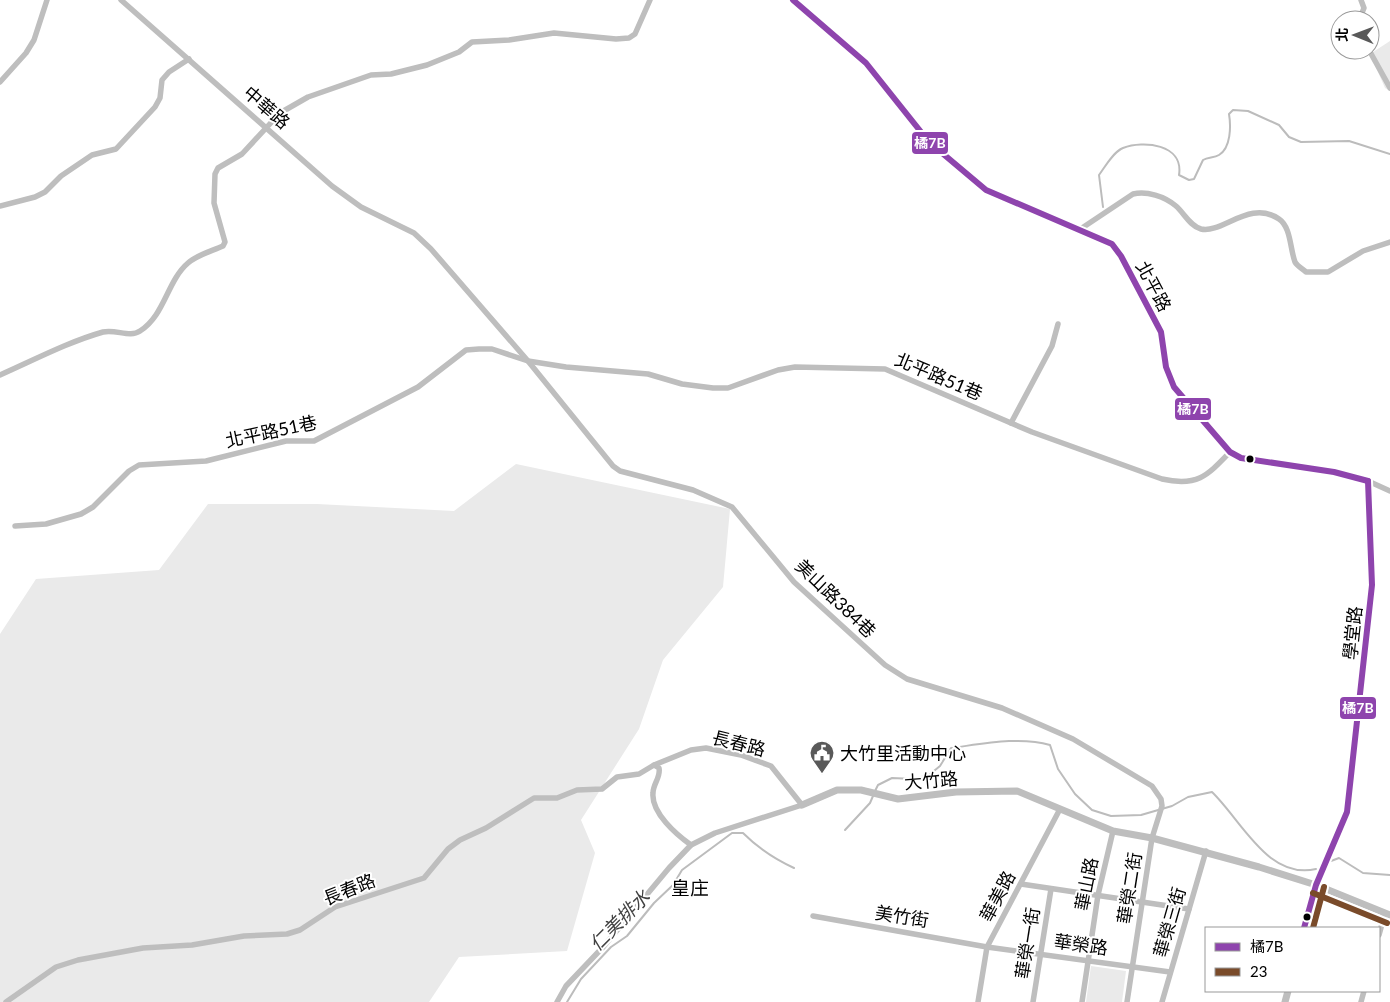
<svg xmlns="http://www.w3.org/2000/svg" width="1390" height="1002" font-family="Lato,'Noto Sans TC',sans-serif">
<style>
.green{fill:#eaeaea}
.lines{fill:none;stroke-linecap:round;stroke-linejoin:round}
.stream{stroke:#bcbcbc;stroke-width:2}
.minor{stroke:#bebebe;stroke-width:5.5}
.tertiary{stroke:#bebebe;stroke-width:7}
.bus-1-casing{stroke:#fff;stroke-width:10}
.bus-2-casing{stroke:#fff;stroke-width:10}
.bus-1{stroke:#8e44ad;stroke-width:6}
.bus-2{stroke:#7a4b2a;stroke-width:6}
.bus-dot{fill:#000;stroke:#fff;stroke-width:2}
.labels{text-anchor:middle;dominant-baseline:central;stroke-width:4;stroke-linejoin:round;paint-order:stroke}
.street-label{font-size:18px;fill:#000;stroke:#fff}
.poi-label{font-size:18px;fill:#000;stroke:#fff;text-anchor:start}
.neighbourhood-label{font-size:19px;fill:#000;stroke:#fff}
.water-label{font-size:19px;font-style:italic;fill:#414141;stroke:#fff}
.line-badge{stroke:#fff;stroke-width:2}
.badge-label{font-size:14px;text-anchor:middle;font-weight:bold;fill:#fff}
</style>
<rect width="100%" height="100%" fill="#fff"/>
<g class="green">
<path d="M1390,41V91L1385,88L1370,54Z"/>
<path d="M516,464L730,509L723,587L663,660L639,729L581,820L595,853L567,951L459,957L429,1002H0V634L36,579L159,570L208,504H317L454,511Z"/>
<path d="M1091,966L1126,971L1122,1002H1086Z"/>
</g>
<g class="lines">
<g class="stream">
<path d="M1103,207L1099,175C1105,167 1113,152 1123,148C1143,140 1184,144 1179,175L1189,180L1194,179L1203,160C1208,157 1214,158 1219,155C1231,148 1231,126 1229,114L1233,110L1248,111L1279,125L1289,137L1301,142L1349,141L1390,154"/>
<path d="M875,791L878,785L892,778L914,779L929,775L940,766L951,748C982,744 1020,736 1050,745L1058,769L1075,794L1092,810L1111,816L1141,815L1172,806L1188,797L1212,792C1242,821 1268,880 1316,869"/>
<path d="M845,830L870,803L873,796"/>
<path d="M1331,861L1339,858L1363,873L1390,875"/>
<path d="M567,1002L581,979L611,947L627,936L654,903L673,885L682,870L732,833H743C759,849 774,859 794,868"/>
</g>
<g class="minor">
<path d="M121,0L332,186L361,207L414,233L431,249L528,361L613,466L620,471L693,490L732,507L794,582L885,665L907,679L1002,708L1073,739L1152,786L1161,799L1162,806L1152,838L1127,1002"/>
<path d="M1359,20L1364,8L1361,0"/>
<path d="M1369,50L1390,88"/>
<path d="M0,82L26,53L34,40L47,0"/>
<path d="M0,206L35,197L45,192L61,176L92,155L116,149L155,107L160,98L162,80L169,72L189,59"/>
<path d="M1079,230L1133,194C1147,191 1164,196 1176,206C1184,213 1190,226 1201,229C1222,234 1250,199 1279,219C1291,227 1290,249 1295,262C1297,266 1303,269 1306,272H1328L1363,251L1390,242"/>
<path d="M0,375C34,360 68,342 103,332C116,329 130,338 140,331C165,315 167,281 188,263C197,255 212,251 223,246L225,242L214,203L215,174L218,168L242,154L280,113L308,97L371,75L391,74L427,65L459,52L472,42L509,40L554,33L616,39L629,38L635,34L650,0"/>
<path d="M1011,423L1052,346L1058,324"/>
<path d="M1368,481L1390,491"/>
<path d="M15,526L46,524L81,514L93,507L129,471L139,465L206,461L286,441H314L418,387L466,350L479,349H492L528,361L566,367L648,374L682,384L713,388H728L778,370L795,367L885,369L1032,432L1162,479C1197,487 1207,476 1230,452"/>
<path d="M1021,884L1189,909"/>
<path d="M813,916L987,947L1170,972"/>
<path d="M1379,935L1385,913"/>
<path d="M6,1002L56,967L78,960L143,948L192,945L244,936L287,934L300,930L335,907L424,878L448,849L460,840L486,828L534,798H557L577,790L602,789L617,777L639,774L654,765L659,768C661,777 653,784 653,793C651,813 677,835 691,845"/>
<path d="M557,1002L566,986L604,946L669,868L691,845L715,833L802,805L771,766L741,755L706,748L691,750L654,765"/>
<path d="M978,1002L987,947L1060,809"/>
<path d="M1033,1002L1051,889"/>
<path d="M1082,1002L1098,895L1113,831"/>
<path d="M1162,1002L1206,851"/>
<path d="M1361,1002L1364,991"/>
</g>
<g class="tertiary">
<path d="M793,0L866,63L929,142L986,190L1112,244L1121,256L1161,332L1166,367L1174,387L1230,452L1241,458L1334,472L1368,481L1372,585L1347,812L1316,885L1304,928"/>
<path d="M802,805L837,790H861L898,799L956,792L1017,791L1113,831L1152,838L1259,867L1316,885L1390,915"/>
<path d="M1285,1002L1288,991"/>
</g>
<defs>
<g id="bus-1">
<path d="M793,0L866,63L929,142L986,190L1112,244L1121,256L1161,332L1166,367L1174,387L1230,452L1241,458L1334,472L1368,481"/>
<path d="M1304,928L1316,885L1347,812L1372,585L1368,481"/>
</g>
<g id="bus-2">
<path d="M1313,893L1387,923"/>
<path d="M1313,928L1324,887"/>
</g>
</defs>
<use href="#bus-1" class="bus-1-casing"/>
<use href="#bus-2" class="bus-2-casing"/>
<use href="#bus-1" class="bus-1"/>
<use href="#bus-2" class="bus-2"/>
</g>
<defs>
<symbol id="civic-pin" viewBox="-11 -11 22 30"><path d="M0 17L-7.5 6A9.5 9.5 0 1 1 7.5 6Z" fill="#595959" stroke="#fff"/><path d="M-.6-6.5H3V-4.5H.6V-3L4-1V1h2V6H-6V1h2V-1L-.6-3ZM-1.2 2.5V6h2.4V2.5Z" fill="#fff"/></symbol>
</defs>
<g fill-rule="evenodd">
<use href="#civic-pin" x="808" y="739" width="28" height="38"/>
</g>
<g class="bus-dot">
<circle cx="1250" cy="459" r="4.5"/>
<circle cx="1307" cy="917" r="4.5"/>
</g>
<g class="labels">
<g class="street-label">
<text transform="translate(267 107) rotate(41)">中華路</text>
<text transform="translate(1154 286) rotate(62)">北平路</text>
<text transform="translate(939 376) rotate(23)">北平路51巷</text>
<text transform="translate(271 431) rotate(-12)">北平路51巷</text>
<text transform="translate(836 598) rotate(44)">美山路384巷</text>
<text transform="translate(1352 633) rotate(-84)">學堂路</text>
<text transform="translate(739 743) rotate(14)">長春路</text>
<text transform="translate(931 780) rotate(-5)">大竹路</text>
<text transform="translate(1086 884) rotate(-79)">華山路</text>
<text transform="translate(1129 888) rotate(-81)">華榮二街</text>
<text transform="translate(349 889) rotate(-22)">長春路</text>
<text transform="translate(997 896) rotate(-62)">華美路</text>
<text transform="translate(902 916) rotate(9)">美竹街</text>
<text transform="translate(1169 922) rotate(-74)">華榮三街</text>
<text transform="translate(1027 943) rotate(-81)">華榮一街</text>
<text transform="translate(1081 944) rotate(8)">華榮路</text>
</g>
<g class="poi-label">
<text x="840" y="753">大竹里活動中心</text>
</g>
<g class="neighbourhood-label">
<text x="690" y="887">皇庄</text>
</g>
<g class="water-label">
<text transform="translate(619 920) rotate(-45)">仁美排水</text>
</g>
</g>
<g class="line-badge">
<rect x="911" y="131" width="38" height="24" rx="5" fill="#8e44ad"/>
<rect x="1174" y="397" width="38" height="24" rx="5" fill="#8e44ad"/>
<rect x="1339" y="696" width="38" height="24" rx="5" fill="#8e44ad"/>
</g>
<g class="badge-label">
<text x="930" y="148">橘7B</text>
<text x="1193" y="414">橘7B</text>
<text x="1358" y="713">橘7B</text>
</g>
<rect x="1205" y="927" width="175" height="65" fill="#ffffff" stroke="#999999"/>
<rect x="1215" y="943" width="25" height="8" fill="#8e44ad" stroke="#999999"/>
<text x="1250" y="952" font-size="15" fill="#000000">橘7B</text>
<rect x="1215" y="968" width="25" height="8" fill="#7a4b2a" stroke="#999999"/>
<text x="1250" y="977" font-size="15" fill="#000000">23</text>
<g transform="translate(1355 35) rotate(271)"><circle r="24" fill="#ffffff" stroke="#999999"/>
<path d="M0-4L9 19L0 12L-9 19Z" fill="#595959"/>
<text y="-8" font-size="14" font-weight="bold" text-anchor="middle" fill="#000000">北</text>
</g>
</svg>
